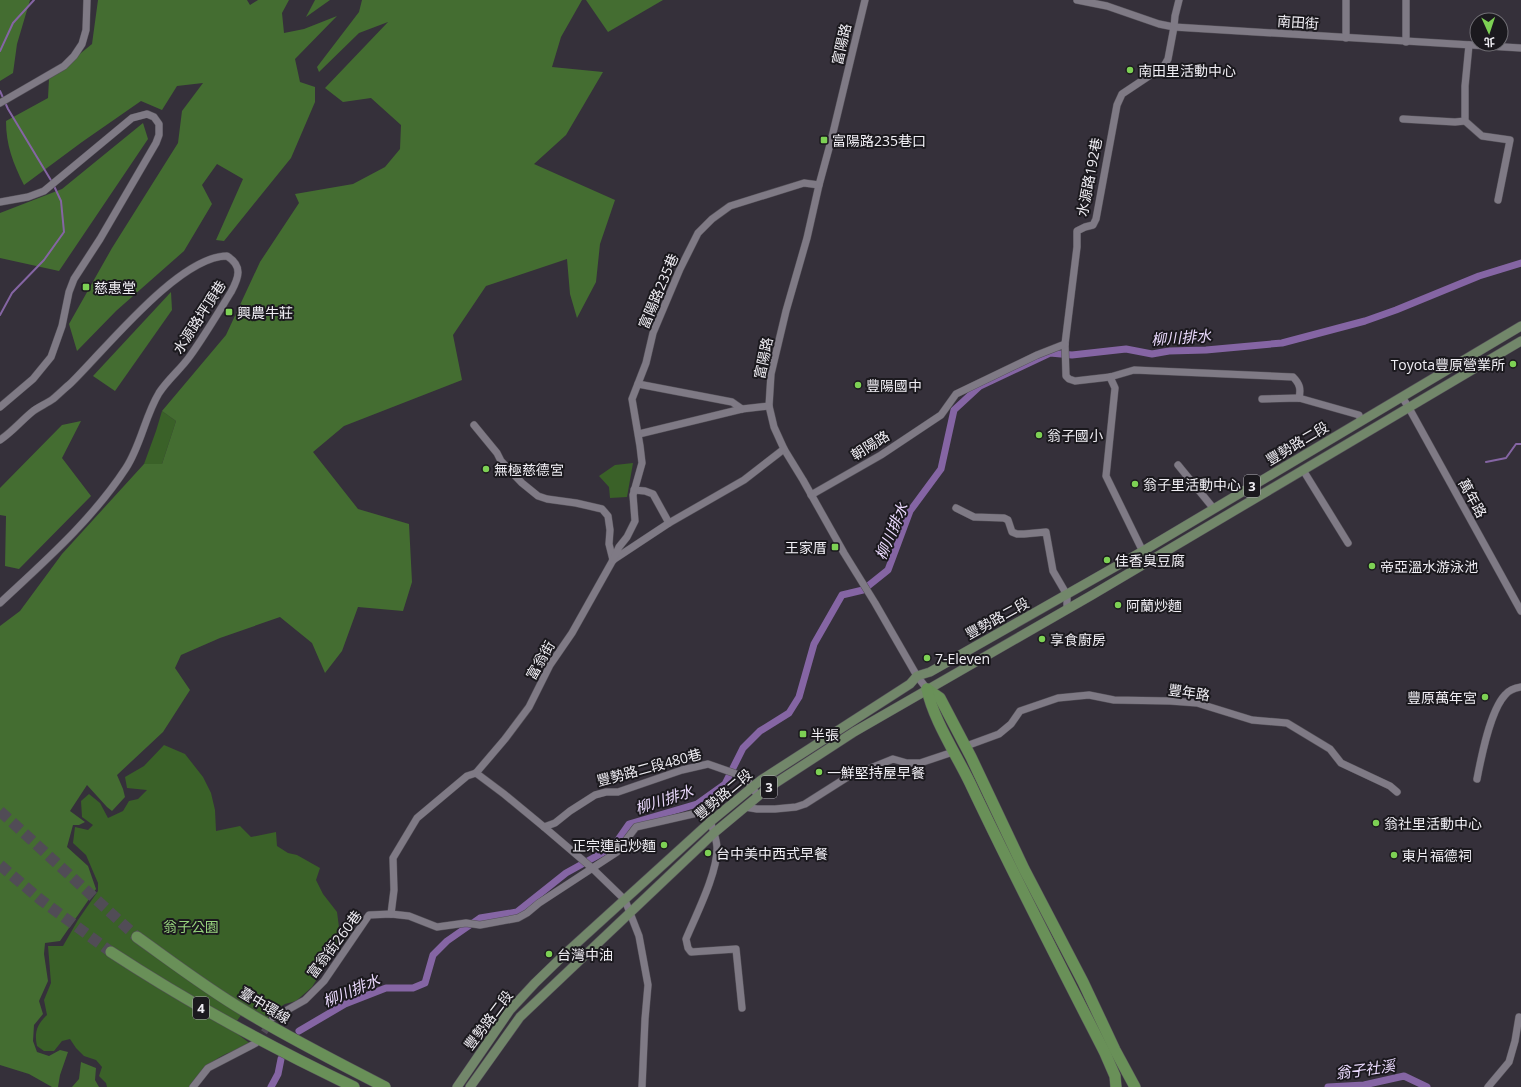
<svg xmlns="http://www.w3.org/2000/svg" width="1521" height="1087" font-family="'Open Sans','Noto Sans TC',sans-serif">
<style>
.green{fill:#3a6128}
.forest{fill:#446d31}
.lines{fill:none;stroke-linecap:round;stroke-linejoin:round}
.stream{stroke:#8565a4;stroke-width:2}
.canal{stroke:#8565a4;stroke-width:7}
.minor-tunnel{stroke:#514c56;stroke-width:7;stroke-dasharray:7 3.5;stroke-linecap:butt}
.highway-tunnel{stroke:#514c56;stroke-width:11;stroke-dasharray:11 5.5;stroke-linecap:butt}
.minor-casing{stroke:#545058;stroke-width:8}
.major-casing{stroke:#545058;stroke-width:10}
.highway-casing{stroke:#545058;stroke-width:12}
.minor{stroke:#7f7a85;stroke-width:7}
.major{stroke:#72876a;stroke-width:9}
.highway{stroke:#699058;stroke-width:11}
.poi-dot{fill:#7dd154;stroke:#1b191e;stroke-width:1.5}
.labels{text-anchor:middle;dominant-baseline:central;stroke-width:4;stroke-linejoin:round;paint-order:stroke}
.shield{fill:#1b191e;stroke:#b0aeb4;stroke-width:1}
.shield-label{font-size:13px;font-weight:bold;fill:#f0eef4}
.street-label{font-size:14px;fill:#f0eef4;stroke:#1b191e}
.poi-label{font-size:14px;fill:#f0eef4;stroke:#1b191e;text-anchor:start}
.park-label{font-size:14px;fill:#98d47e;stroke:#1b191e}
.water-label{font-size:15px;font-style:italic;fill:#ebdafe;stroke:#1b191e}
</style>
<rect width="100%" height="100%" fill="#35303a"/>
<g class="green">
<path d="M162,411L176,421L162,464H144L156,431Z"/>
<path d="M633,463L627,497L610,498L609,487L599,476L615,465Z"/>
<path d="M164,745L185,754L203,777L211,793L215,810L216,831L240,826L251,837L276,832L277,846L288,853L297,855L320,868L316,880L323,894L337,912L339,927L348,937L325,966L312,987L296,1001L285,1004L273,1011L266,1020L247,1007L231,1029L252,1045C246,1048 240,1048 234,1051C213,1057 203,1071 190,1087H107L106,1083L99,1076L102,1067L96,1060L84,1056L76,1048L70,1039L62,1041L54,1051H44L37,1046C34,1033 37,1024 47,1015L44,1000L51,983L48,946H63L78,920L98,891V883L86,855L73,843L75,827L88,830L93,825L82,817L81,801L89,794L100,803L108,818L123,811L129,801L138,799L147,790L127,788L125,777L144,766Z"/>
</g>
<g class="forest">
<path d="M0,0H30L17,44L13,73L0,81Z"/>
<path d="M98,0H247L250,5L258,0H289L282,13L284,33L304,29L337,16L295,59L300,82L315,87V102L291,158L224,241L216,240L243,179L217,164L202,185L212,204L184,251L116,311L77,351L69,324L112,248L178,143L182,111L203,83L177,86L162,110L141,101L82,142L24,185C13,163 6,145 6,121L48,98L49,79L92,44Z"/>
<path d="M315,0H330L306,17Z"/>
<path d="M362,0H582L561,37L552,67L603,72L566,135L534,164L615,200L600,244L596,282L577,318L570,294L567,259L486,286L453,335L462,380L344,426L313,452L358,509L409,524L412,582L403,611L358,607L342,651L325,673L312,643L280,617L220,638L181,655L175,668L190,690L163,732L117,775L123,789L125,797L112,811L107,807L87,785L70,811L85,822L79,825H73L67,847L88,866L96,889L60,941L45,943L44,954L48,981L39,1001L43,1014L34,1025L33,1041L37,1052L49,1056L60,1050L68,1052L60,1075L58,1087H52L29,1074L0,1065V626L20,611L62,554L144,464H162L176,421L162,411L226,335L260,262L299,203L295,194L353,184L385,167L400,149L401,125L371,98L343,102L325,88L388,22L359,33L319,72L317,67L359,12Z"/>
<path d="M586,0H663L608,32Z"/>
<path d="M143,123L148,139L59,271L0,258V213L62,189Z"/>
<path d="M171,292L172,310L115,391L93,376Z"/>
<path d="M81,421L62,458L91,496L19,569L5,566L6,516L0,515V488L62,425Z"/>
<path d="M81,1062L96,1068L95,1080L99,1087H72L79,1079Z"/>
</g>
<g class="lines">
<g class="stream">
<path d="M0,51L13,23L34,0"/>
<path d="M0,91L8,109L52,182"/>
<path d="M0,315L12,293L44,260L64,232L61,201L54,186"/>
<path d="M1486,462L1506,458L1516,444H1521"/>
</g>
<g class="canal">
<path d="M299,1031L345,1004L386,988H413L425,983L433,955L447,941L480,918L517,912L566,873L613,847L629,824L697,804L725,784L743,748L760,731L789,713L799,697L814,644L842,595L863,590L888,570L910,511L941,469L954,410L980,386L1050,353L1072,355L1126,349L1152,354L1169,351L1206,350L1282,343L1365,321L1396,310L1479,276L1521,263"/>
<path d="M271,1087L278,1074L281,1059"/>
<path d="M1328,1087L1364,1085L1404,1076L1427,1087"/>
</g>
<path class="minor-tunnel" d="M258,1041L271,1022"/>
<g class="highway-tunnel">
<path d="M0,811L137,937"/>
<path d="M0,865L41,900L111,952"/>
</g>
<defs>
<g id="minor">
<path d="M865,0L831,141L819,185L807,238L786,311L771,374L769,406L774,427L784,449L803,480L844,553L875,603L917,676L927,689"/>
<path d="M1077,0L1107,6L1159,24L1174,27L1521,48"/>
<path d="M1179,0L1175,16L1174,27L1168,59L1164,66L1122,94L1117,105L1096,219L1093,225L1085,227L1077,231V247L1065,344L1066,376L1069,379L1075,381L1110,377L1134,370L1293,377C1300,384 1301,389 1299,398"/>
<path d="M1346,38V0"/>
<path d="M1406,42V0"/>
<path d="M1469,45L1465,86V121L1482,136L1510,140L1498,200"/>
<path d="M0,103L64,66L74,56L82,44L86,30L87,0"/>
<path d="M1403,119L1455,122L1465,121"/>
<path d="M0,202L28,197L44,191L132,118L147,114L154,117L159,124V135L156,143L100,239L74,279L69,292L62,326L51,357L33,379L0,407"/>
<path d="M1110,377L1115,388L1106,476L1148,562"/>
<path d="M638,384L732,402L742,409"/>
<path d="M1402,397L1409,408L1521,611"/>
<path d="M1262,399L1299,398L1359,415L1361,421"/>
<path d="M474,425L497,453L501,461L522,483L538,496L547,499L576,503L602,509L608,516L610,530L609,544L613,560"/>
<path d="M639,434L742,409L769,406"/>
<path d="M0,440C12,432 21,421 32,412C38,407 46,404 53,399C59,394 65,388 71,383C105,350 179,256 227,256C243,266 239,277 231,292C218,313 205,335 190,356C181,369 168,379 159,393C145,416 141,445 126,468C92,520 45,561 0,603"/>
<path d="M1178,465L1214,509"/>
<path d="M1303,470L1348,543"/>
<path d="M634,490L645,491L653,494L669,523"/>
<path d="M811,495L881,455L941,415L956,394L1037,355L1065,344"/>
<path d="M956,508L974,517L1004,518L1008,520L1012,532L1017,534H1024L1046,532L1053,571L1067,595V609"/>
<path d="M613,560L669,523L744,480L784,449"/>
<path d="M969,745L999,734L1011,724L1020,711L1058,698L1089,695L1114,700L1170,701L1197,703L1252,720L1287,723L1330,749L1341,763L1390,786L1397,792"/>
<path d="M476,773L505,739L529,707L550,665L572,633L613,560L619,547L627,537L635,521L633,495L642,463L640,446L632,399L646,363L653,333L680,269L698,233L712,219L730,206L804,183L819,185"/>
<path d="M476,773L504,794L544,827L592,868L625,900L639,936L648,985L645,1019L642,1087"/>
<path d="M1477,779C1481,758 1490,711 1505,695C1509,690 1515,688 1521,687"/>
<path d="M745,807L757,809H775L796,807L805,804L846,778L893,759L907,763H920L950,753"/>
<path d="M544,827L555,823L570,811L595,795L606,792H618L682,770L708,764L745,777L758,796"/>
<path d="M391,914L394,890L393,858L417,818L467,776L476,773"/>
<path d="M273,1018L305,1000L324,981L369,915L391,914L409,916L437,927L466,923L480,925L518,918L527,913L539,903L617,852L636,827L706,811C711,823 716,835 717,847C718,872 696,915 686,939L688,948L691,952L736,949L742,1008"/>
<path d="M193,1087L208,1068L256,1043"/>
<path d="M1488,1087L1509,1062L1515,1041L1519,1017"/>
</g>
<g id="major">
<path d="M457,1087L510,1010L535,983L567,952L710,822L761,780L910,684L917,676L930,672L1143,551L1521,326"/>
<path d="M470,1087L520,1017L714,833L768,788L854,732L1092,595L1521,341"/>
</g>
<g id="highway">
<path d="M927,689L940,698L971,757L1024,869L1083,982L1115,1050L1135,1087"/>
<path d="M927,689C933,719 956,754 970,783C1013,874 1059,963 1105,1053L1115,1076L1116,1087"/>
<path d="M137,937C172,962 206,988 243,1010C289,1038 337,1062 385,1087"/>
<path d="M111,952C189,1003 270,1047 354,1087"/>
</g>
</defs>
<use href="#minor" class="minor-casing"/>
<use href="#major" class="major-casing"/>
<use href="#highway" class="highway-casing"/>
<use href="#minor" class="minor"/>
<use href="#major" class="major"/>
<use href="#highway" class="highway"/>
</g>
<g class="poi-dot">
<circle cx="1130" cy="70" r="4"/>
<rect x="820" y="136" width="8" height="8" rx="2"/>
<rect x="82" y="283" width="8" height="8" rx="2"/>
<rect x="225" y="308" width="8" height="8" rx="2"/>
<circle cx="1513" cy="364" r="4"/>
<circle cx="858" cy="385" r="4"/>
<circle cx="1039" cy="435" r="4"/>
<circle cx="486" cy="469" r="4"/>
<circle cx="1135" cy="484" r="4"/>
<rect x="831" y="543" width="8" height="8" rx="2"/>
<circle cx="1107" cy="560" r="4"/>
<circle cx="1372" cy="566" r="4"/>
<circle cx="1118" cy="605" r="4"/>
<circle cx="1042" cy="639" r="4"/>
<circle cx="927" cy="658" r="4"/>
<circle cx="1485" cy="697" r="4"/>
<rect x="799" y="730" width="8" height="8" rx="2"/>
<circle cx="819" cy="772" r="4"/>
<circle cx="1376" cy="823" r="4"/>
<circle cx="664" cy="845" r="4"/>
<circle cx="708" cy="853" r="4"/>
<circle cx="1394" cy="855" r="4"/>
<circle cx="549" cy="954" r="4"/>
</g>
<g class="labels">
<g class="shield">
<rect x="1244" y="475" width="16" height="22" rx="3"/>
<rect x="761" y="776" width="16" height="22" rx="3"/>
<rect x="193" y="997" width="16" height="22" rx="3"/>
</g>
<g class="shield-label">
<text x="1252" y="486">3</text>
<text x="769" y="787">3</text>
<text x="201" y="1008">4</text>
</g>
<g class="street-label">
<text transform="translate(1298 22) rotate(4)">南田街</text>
<text transform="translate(841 44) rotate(-77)">富陽路</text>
<text transform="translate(1089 177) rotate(-79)">水源路192巷</text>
<text transform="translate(658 291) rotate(-67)">富陽路235巷</text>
<text transform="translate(199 317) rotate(-57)">水源路坪頂巷</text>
<text transform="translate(763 358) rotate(-78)">富陽路</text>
<text transform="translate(1297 443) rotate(-31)">豐勢路二段</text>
<text transform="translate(870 445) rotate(-32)">朝陽路</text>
<text transform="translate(1473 498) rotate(61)">萬年路</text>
<text transform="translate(997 618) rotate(-29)">豐勢路二段</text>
<text transform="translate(540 660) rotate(-60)">富翁街</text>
<text transform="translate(1189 692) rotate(8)">豐年路</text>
<text transform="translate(649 767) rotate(-15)">豐勢路二段480巷</text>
<text transform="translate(723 794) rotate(-40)">豐勢路二段</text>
<text transform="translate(334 944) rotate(-53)">富翁街260巷</text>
<text transform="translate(265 1005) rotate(31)">臺中環線</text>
<text transform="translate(488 1020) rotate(-53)">豐勢路二段</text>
</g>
<g class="poi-label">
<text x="1138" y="70">南田里活動中心</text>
<text x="832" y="140">富陽路235巷口</text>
<text x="94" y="287">慈惠堂</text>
<text x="237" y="312">興農牛莊</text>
<text x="1505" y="364" text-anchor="end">Toyota豐原營業所</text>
<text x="866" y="385">豐陽國中</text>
<text x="1047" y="435">翁子國小</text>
<text x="494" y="469">無極慈德宮</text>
<text x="1143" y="484">翁子里活動中心</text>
<text x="827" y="547" text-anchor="end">王家厝</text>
<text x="1115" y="560">佳香臭豆腐</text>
<text x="1380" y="566">帝亞溫水游泳池</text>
<text x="1126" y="605">阿蘭炒麵</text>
<text x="1050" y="639">享食廚房</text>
<text x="935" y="658">7-Eleven</text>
<text x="1477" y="697" text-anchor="end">豐原萬年宮</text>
<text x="811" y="734">半張</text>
<text x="827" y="772">一鮮堅持屋早餐</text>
<text x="1384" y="823">翁社里活動中心</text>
<text x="656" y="845" text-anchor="end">正宗連記炒麵</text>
<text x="716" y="853">台中美中西式早餐</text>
<text x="1402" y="855">東片福德祠</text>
<text x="557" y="954">台灣中油</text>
</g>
<g class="park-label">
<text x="191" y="926">翁子公園</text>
</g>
<g class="water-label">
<text transform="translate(1181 337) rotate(-4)">柳川排水</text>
<text transform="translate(891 531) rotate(-67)">柳川排水</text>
<text transform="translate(664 799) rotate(-18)">柳川排水</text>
<text transform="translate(351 990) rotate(-23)">柳川排水</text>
<text transform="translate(1365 1069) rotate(-8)">翁子社溪</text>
</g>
</g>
<g transform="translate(1489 32) rotate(177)"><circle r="19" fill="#1b191e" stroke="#706e74"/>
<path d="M0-3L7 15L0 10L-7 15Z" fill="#7dd154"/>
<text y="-6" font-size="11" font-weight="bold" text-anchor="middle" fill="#f0eef4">北</text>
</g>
</svg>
